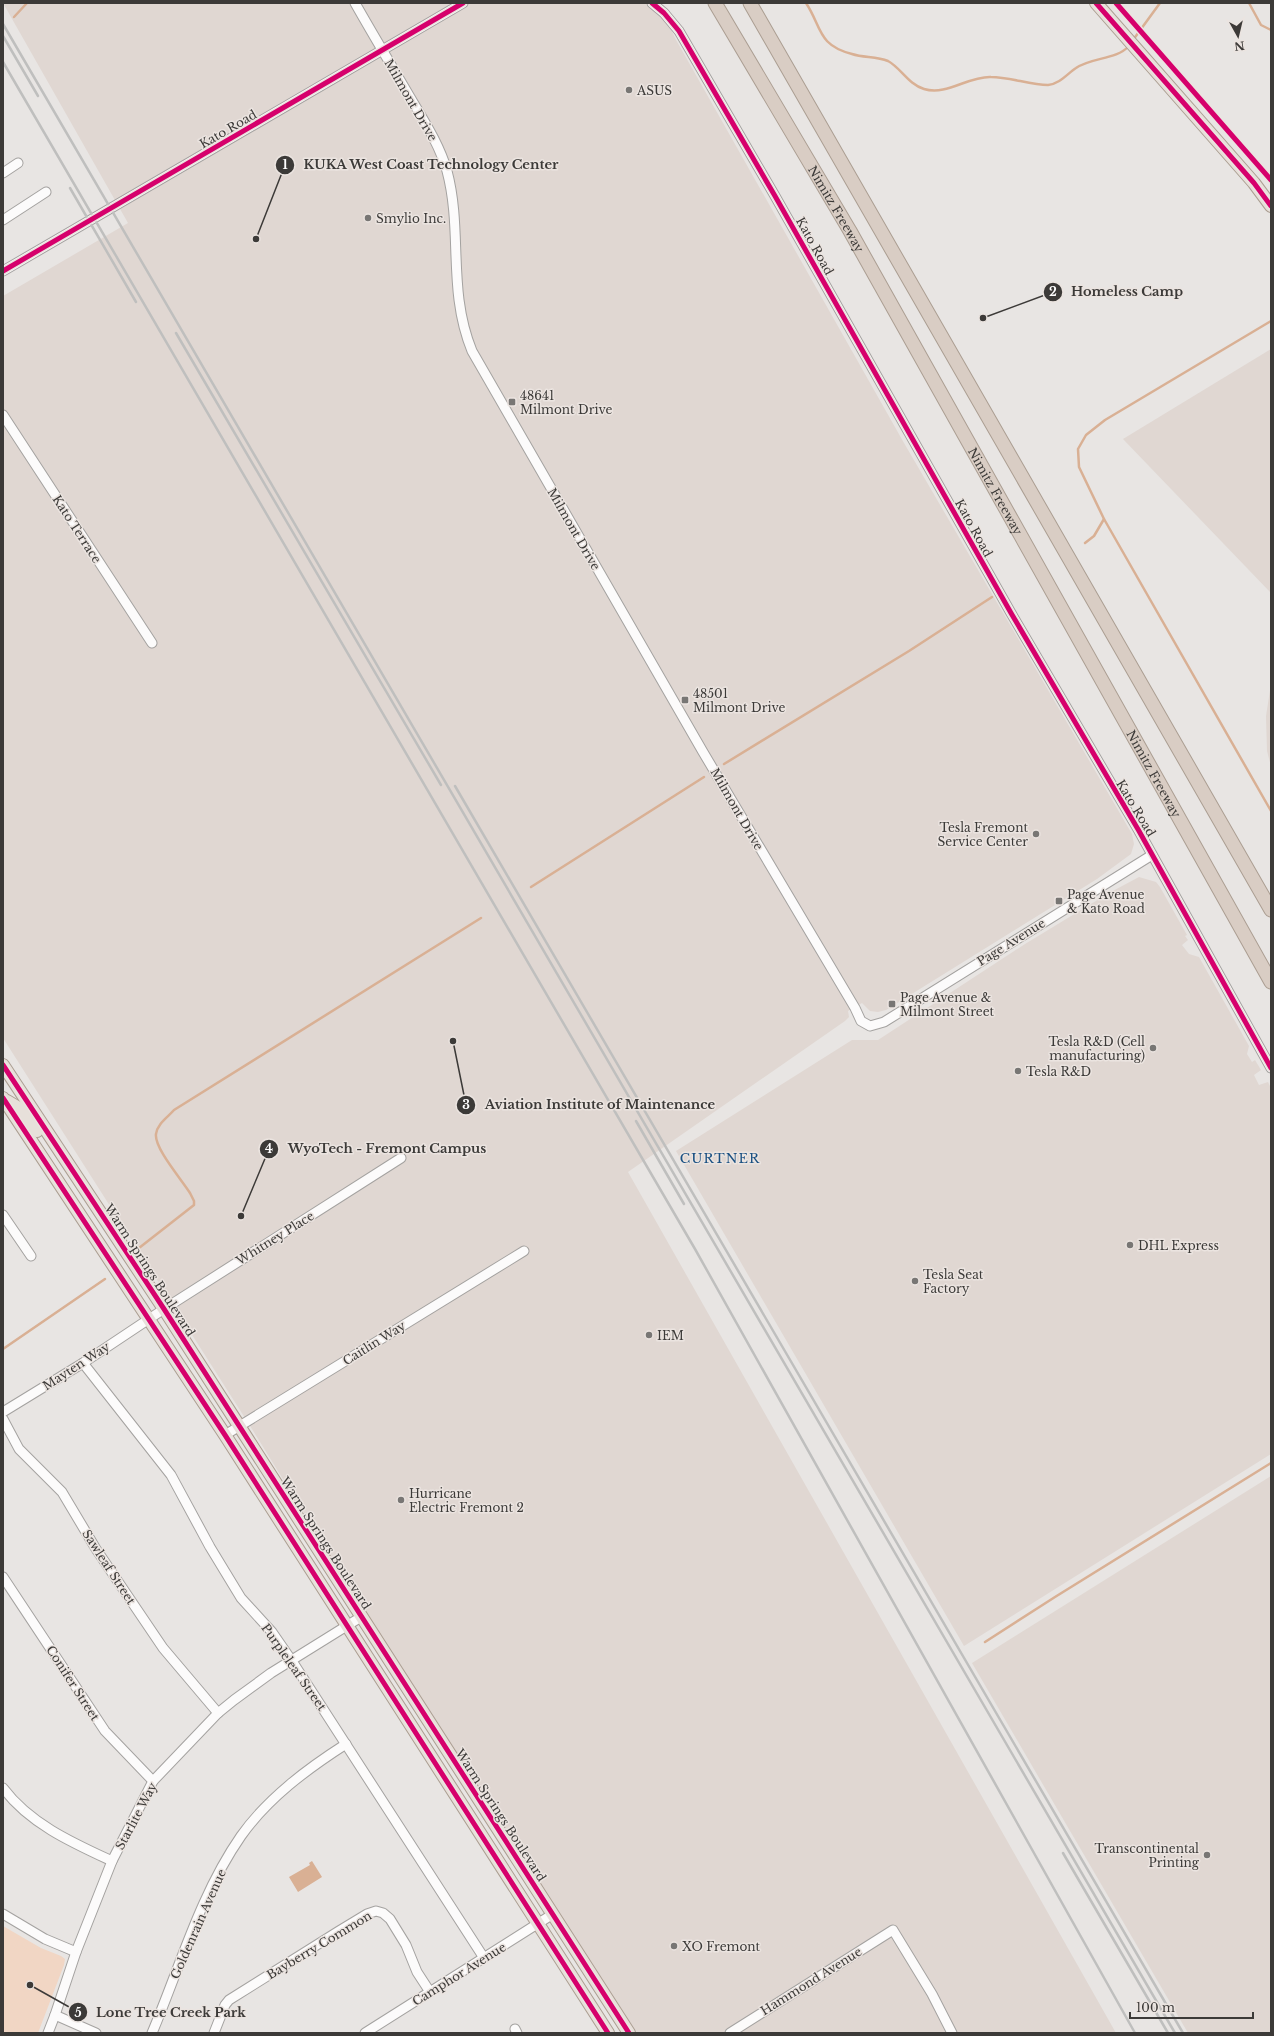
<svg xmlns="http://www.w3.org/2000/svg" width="1274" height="2036" font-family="'Libre Baskerville',serif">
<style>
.built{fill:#e0d7d2}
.green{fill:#f1d6c4}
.water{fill:#d9b094}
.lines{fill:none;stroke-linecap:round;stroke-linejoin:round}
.stream{stroke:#d9b094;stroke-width:2.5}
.minor-casing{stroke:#a4a2a0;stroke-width:11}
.major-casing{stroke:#ab9e92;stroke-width:14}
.highway-casing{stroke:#ab9e92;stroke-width:15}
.minor{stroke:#fcfbfb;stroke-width:9}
.major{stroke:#e7e0da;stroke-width:12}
.highway{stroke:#d9cdc4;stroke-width:13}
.rail{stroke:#bfbfbe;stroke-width:2.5}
.cycleway-casing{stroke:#ebe4e0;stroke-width:8}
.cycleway{stroke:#d6006c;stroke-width:5}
.poi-dot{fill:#787674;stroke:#ebe4e0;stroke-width:1.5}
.labels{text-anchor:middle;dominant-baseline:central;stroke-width:3;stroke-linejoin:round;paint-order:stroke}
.poi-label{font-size:12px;fill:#3c3a38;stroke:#ebe4e0;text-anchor:start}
.street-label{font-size:12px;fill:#3c3a38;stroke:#ebe4e0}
.neighbourhood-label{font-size:13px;letter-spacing:1px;fill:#1a5082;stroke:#ebe4e0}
.leader{fill:none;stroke:#3c3a38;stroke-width:1.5}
.callout-dot{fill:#3c3a38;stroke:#ebe4e0;stroke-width:1.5}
.mark-label{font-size:12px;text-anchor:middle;font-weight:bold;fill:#fff}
.callout-label{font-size:13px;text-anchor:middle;font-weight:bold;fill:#3c3a38;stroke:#ebe4e0;stroke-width:3;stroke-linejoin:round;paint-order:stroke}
</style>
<rect width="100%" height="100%" fill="#e8e5e3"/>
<g class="built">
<path d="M3,3H659L675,38L904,443L1132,834L1134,844L1131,854L1097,879L886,1010L878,1012L870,1011L862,1003L848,1011L849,1017L845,1021L628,1172L1116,2033H637L395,1661L252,1429L3,1038V296L128,223Z"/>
<path d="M1271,349V593L1123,439Z"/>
<path d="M1271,684V766L1267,751L1266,716Z"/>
<path d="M1139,877L1156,882L1160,887L1187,935L1185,936L1188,940L1182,945L1189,954L1199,957L1249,1046L1247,1054L1252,1062L1255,1060L1261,1070L1254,1075L1259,1085L1268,1082L1271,1088V1454L964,1646L676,1151L852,1040H878L1025,944L1109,893Z"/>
<path d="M1271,1476V2033H1188L972,1663Z"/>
</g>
<path class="green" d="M3,1926L41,1948L61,1956L65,1959L64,1965L38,2033H3Z"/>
<path class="water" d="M312,1861L322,1877L298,1892L289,1877L310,1865L309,1863Z"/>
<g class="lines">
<g class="stream">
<path d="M806,3C822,27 817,45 852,54C864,58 876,56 888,61C901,68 908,84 924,89C947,96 968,76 991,77C1010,77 1030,85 1048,85C1060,84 1068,73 1076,68C1092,57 1116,60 1129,46"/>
<path d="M1249,3L1261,25L1271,30"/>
<path d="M14,17L27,3"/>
<path d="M1133,40L1160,3"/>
<path d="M1271,321L1105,420L1086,435L1078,449L1079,467L1104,519L1271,811"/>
<path d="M1085,543L1094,536L1104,519"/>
<path d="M724,764L909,651L992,597"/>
<path d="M531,887L704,777"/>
<path d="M139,1248L194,1205V1201L190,1193C182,1180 154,1148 156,1134C157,1124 168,1117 174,1110L481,918"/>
<path d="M3,1349L105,1279"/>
<path d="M985,1642L1055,1597L1271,1463"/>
</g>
<defs>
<g id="minor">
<path d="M355,3C372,33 390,63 407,92C422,118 439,143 447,171C463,231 447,290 472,351L703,752L855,1008L861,1021L870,1026L884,1022L1152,855"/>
<path d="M652,3L664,13L679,31L775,196L1011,613L1139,831L1271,1068"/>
<path d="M3,173L18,163"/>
<path d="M3,220L46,192"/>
<path d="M3,271L463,3"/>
<path d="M3,415L152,643"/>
<path d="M3,1215L31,1256"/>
<path d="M83,1363L171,1475L210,1547L241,1598L272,1632L292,1661L484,1958"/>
<path d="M3,1412L83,1363L164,1309L401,1158"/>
<path d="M3,1419L19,1449L62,1492L96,1549L163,1648L218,1713"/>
<path d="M225,1435L524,1251"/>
<path d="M3,1577L105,1731L153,1781"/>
<path d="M3,1788C30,1824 73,1843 112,1861"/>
<path d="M3,1914L45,1939L76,1952"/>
<path d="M55,2015L96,2033"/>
<path d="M515,2029L517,2033"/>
<path d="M48,2033L55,2015L76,1952L112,1861L153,1781L218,1713L234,1700L271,1673L361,1617"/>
<path d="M152,2033C180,1967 200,1895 241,1836C268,1798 307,1769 346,1744"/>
<path d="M214,2033L225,2005L229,2000L339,1931L367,1914L376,1911L383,1913L390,1919L406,1945L417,1972L430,1992"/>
<path d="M365,2033L553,1914"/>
<path d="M730,2033L893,1930L932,1994L952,2033"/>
</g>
<g id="major">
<path d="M1096,3L1254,183L1271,206"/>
<path d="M3,1065L164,1309L629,2033"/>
<path d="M3,1098L225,1435L608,2033"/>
<path d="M7,1101L22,1110L37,1131"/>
</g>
<g id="highway">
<path id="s1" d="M715,3L850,231L1271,982"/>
<path d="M750,3L1271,910"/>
</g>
</defs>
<use href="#minor" class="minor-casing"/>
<use href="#major" class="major-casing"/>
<use href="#highway" class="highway-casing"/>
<use href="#minor" class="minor"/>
<use href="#major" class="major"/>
<use href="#highway" class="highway"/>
<g class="rail">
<path d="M3,24L1175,2033"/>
<path d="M3,36L38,96"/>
<path d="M3,62L695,1249L1135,2033"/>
<path d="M70,188L136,302"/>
<path d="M176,333L441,785"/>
<path d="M455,786L1183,2033"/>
<path d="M636,1121L684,1204"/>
<path d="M1063,1853L1168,2033"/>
</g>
<defs>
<g id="cycleway">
<path d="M652,3L664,13L679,31L775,196L1011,613L1139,831L1271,1068"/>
<path d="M1096,3L1254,183L1271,206"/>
<path d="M1116,3L1271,180"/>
<path d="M3,271L463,3"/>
<path d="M3,1065L164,1309L629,2033"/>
<path d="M3,1098L225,1435L608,2033"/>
</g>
</defs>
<use href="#cycleway" class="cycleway-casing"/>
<use href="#cycleway" class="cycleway"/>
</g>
<g class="poi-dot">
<circle cx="629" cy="90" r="4"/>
<circle cx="368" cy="218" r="4"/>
<rect x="508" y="398" width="8" height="8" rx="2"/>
<rect x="681" y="696" width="8" height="8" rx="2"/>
<circle cx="1036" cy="834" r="4"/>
<rect x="1055" y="897" width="8" height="8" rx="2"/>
<rect x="888" y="1000" width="8" height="8" rx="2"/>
<circle cx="1153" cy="1048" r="4"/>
<circle cx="1018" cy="1071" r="4"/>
<circle cx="1130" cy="1245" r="4"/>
<circle cx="915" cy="1281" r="4"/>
<circle cx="649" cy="1335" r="4"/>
<circle cx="401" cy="1500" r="4"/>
<circle cx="1207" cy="1855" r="4"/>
<circle cx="674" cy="1946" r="4"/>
</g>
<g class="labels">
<g class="poi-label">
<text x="637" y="90">ASUS</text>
<text x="376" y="218">Smylio Inc.</text>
<text x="520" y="395">48641<tspan x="520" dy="14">Milmont Drive</tspan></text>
<text x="693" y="693">48501<tspan x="693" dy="14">Milmont Drive</tspan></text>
<text x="1028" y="827" text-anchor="end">Tesla Fremont<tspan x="1028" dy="14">Service Center</tspan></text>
<text x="1067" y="894">Page Avenue<tspan x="1067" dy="14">&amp; Kato Road</tspan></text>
<text x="900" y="997">Page Avenue &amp;<tspan x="900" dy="14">Milmont Street</tspan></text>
<text x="1145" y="1041" text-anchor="end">Tesla R&amp;D (Cell<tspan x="1145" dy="14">manufacturing)</tspan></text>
<text x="1026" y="1071">Tesla R&amp;D</text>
<text x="1138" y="1245">DHL Express</text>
<text x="923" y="1274">Tesla Seat<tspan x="923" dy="14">Factory</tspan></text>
<text x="657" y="1335">IEM</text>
<text x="409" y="1493">Hurricane<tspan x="409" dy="14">Electric Fremont 2</tspan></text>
<text x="1199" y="1848" text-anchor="end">Transcontinental<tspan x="1199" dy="14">Printing</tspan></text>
<text x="682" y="1946">XO Fremont</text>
</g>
<g class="street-label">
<text transform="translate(411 100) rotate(60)">Milmont Drive</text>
<text transform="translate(228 129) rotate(-30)">Kato Road</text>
<text stroke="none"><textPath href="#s1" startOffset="239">Nimitz Freeway</textPath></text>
<text transform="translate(815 246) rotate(61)">Kato Road</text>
<text stroke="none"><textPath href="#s1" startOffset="563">Nimitz Freeway</textPath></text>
<text transform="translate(974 528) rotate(61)">Kato Road</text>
<text transform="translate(77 529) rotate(57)">Kato Terrace</text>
<text transform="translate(574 529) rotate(60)">Milmont Drive</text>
<text stroke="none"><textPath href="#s1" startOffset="887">Nimitz Freeway</textPath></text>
<text transform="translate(1136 808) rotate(59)">Kato Road</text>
<text transform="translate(737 809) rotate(60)">Milmont Drive</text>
<text transform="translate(1011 942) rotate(-32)">Page Avenue</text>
<text transform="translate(275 1238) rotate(-32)">Whitney Place</text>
<text transform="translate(150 1270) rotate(57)">Warm Springs Boulevard</text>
<text transform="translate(374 1343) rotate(-32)">Caitlin Way</text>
<text transform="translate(76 1366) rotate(-33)">Mayten Way</text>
<text transform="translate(326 1543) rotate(57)">Warm Springs Boulevard</text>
<text transform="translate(109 1567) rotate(57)">Sawleaf Street</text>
<text transform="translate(294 1667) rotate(55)">Purpleleaf Street</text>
<text transform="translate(73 1683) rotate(57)">Conifer Street</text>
<text transform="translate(501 1815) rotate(57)">Warm Springs Boulevard</text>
<text transform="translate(136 1816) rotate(-62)">Starlite Way</text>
<text transform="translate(198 1924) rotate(-66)">Goldenrain Avenue</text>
<text transform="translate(319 1945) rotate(-31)">Bayberry Common</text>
<text transform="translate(459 1974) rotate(-32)">Camphor Avenue</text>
<text transform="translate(811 1981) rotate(-32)">Hammond Avenue</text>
</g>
<g class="neighbourhood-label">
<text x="720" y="1158">CURTNER</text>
</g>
</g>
<path class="leader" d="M256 239L285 165M983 318L1053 292M453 1041L466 1105M241 1216L269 1149M30 1985L78 2012"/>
<g class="callout-dot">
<circle cx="256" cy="239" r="4"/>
<circle cx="983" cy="318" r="4"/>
<circle cx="453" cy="1041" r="4"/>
<circle cx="241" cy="1216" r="4"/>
<circle cx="30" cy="1985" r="4"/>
<circle cx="285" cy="165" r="10"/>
<circle cx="1053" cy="292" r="10"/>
<circle cx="466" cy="1105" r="10"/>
<circle cx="269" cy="1149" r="10"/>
<circle cx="78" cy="2012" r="10"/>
</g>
<g class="mark-label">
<text x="285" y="169">1</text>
<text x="1053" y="296">2</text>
<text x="466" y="1109">3</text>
<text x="269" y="1153">4</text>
<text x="78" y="2017">5</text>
</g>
<g class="callout-label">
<text x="431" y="169">KUKA West Coast Technology Center</text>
<text x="1127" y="296">Homeless Camp</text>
<text x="600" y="1109">Aviation Institute of Maintenance</text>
<text x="387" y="1153">WyoTech - Fremont Campus</text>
<text x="171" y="2017">Lone Tree Creek Park</text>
</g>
<rect width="1274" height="2036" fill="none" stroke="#3c3a38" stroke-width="8"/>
<g transform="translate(1238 36) rotate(172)" stroke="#ebe4e0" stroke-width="3" paint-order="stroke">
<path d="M0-3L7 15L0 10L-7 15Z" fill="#3c3a38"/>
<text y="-6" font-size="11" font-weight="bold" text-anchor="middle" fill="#3c3a38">N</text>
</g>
<path d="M1130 2012v6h123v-6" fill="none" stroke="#3c3a38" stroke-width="2"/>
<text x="1136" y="2012" font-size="12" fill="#3c3a38" stroke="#ebe4e0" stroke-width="3" paint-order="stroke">100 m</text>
</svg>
